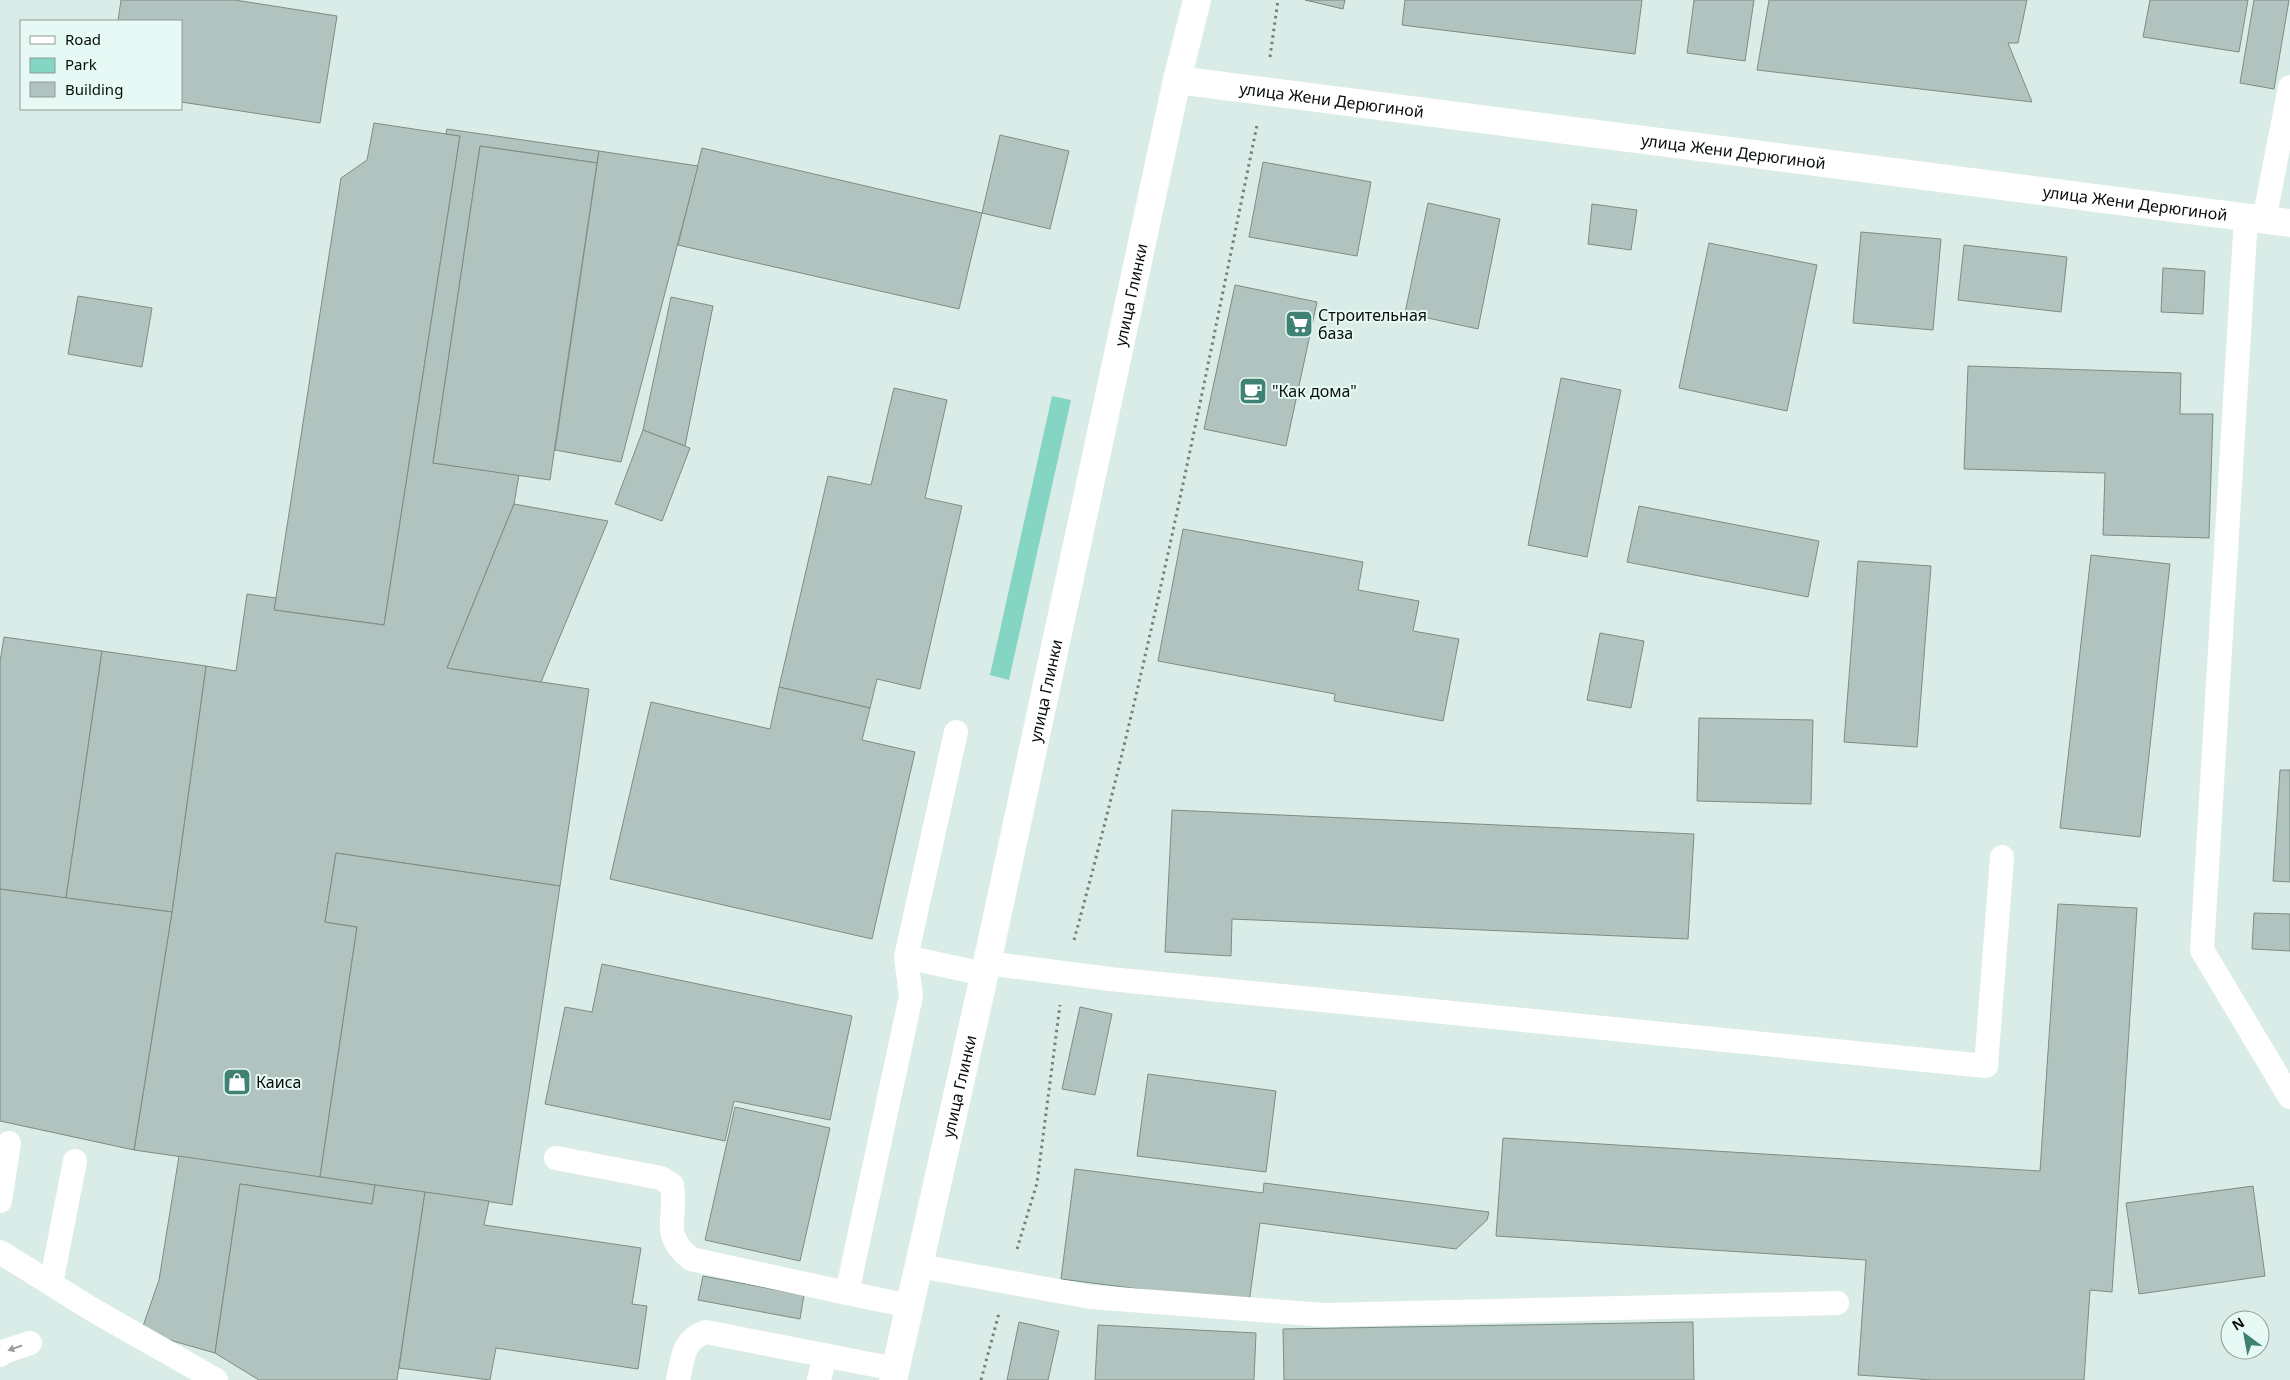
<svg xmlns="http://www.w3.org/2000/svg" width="2290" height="1380" font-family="'Noto Sans',sans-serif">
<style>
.green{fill:#85d5c3}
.building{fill:#b1c3be;stroke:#7c8c88}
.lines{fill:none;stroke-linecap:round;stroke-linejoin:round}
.path{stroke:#74807c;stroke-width:3;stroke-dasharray:2.5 4;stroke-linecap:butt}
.service{stroke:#fff;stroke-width:24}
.minor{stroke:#fff;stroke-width:28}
.secondary{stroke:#fff;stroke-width:28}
.oneway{fill:#9c9e9d}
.labels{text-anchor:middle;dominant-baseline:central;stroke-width:4;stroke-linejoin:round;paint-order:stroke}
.street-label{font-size:16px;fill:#070d0b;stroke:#e7f9f5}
.poi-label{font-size:16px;fill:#070d0b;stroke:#e7f9f5;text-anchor:start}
</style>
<rect width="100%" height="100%" fill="#daece7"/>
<path class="green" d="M1052,396L1071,400L1009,680L990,675Z"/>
<g class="building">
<path d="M121,0H235L337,16L320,123L181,102V21H118Z"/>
<path d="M1305,0H1345L1343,9Z"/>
<path d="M1405,0H1642L1635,54L1402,25Z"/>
<path d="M1694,0H1754L1745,61L1687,53Z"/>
<path d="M1769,0H2027L2018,43H2008L2032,102L1757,70Z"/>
<path d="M2150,0H2248L2239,52L2143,37Z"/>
<path d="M2254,0H2289L2274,89L2240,83Z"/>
<path d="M374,123L460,136L384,625L274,610L341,178L367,160Z"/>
<path d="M447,129L599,151L597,163L480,146L433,463L519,475L514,504L447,668L589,689L560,886L336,853L325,922L357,927L320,1177L134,1150L172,912L206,666L236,671L247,594L276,598L274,610L384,625L460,136L446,134Z"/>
<path d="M1000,135L1069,151L1050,229L982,213Z"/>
<path d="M480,146L597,163L550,480L433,463Z"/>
<path d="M702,148L982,213L959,309L678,245Z"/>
<path d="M599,151L698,166L621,462L555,450Z"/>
<path d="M1263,162L1371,182L1357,256L1249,237Z"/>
<path d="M1428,203L1500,219L1478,329L1405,313Z"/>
<path d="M1592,204L1637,210L1631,250L1588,244Z"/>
<path d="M1861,232L1941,239L1933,330L1853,323Z"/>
<path d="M1709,243L1817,265L1787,411L1679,388Z"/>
<path d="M1964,245L2067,257L2061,312L1958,300Z"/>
<path d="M2163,268L2205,271L2203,314L2161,312Z"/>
<path d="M1235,285L1317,302L1286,446L1204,429Z"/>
<path d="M78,296L152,308L142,367L68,354Z"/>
<path d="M671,297L713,306L685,446L643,430Z"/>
<path d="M1968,366L2181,373L2180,414H2213L2209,538L2103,535L2105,473L1964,469Z"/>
<path d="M1561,378L1621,390L1587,557L1528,545Z"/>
<path d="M894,388L947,400L925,498L962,506L920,689L877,679L870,708L779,687L828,476L871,485Z"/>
<path d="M643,430L690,448L662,521L615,504Z"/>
<path d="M514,504L608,521L541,682L447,668Z"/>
<path d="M1639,506L1819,541L1808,597L1627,562Z"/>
<path d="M1183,529L1363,562L1358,590L1419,601L1413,631L1459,639L1443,721L1334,701L1335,694L1158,661Z"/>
<path d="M2091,555L2170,564L2140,837L2060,828Z"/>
<path d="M1858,561L1931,566L1917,747L1844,742Z"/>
<path d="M1600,633L1644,641L1631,708L1587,700Z"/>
<path d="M4,637L102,651L66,898L0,889V662Z"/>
<path d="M102,651L206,666L172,912L66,898Z"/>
<path d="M779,687L870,708L862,740L915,752L872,939L610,879L651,702L770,729Z"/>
<path d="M1699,718L1813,720L1811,804L1697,801Z"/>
<path d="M2280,770H2290V882L2273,881Z"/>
<path d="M1172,810L1694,834L1688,939L1232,919L1231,956L1165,952Z"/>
<path d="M336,853L560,886L512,1205L320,1177L357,927L325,922Z"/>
<path d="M0,889L172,912L134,1150L0,1121Z"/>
<path d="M2058,904L2137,908L2112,1292L2090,1290L2084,1380H1932L1858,1375L1866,1260L1496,1236L1503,1138L2040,1171Z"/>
<path d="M2254,913L2290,914V951L2252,949Z"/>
<path d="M602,964L852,1016L830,1120L734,1101L725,1141L545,1104L565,1007L592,1012Z"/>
<path d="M1080,1007L1112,1014L1095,1095L1062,1089Z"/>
<path d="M1148,1074L1276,1091L1266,1172L1137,1156Z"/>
<path d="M735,1107L830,1128L800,1261L705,1240Z"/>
<path d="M179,1156L375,1185L372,1204L240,1184L215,1353L141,1332L159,1280Z"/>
<path d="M1075,1169L1263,1193L1264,1183L1489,1212L1487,1220L1456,1249L1260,1223L1249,1303L1061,1279Z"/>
<path d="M240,1184L372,1204L375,1185L425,1192L397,1380H259L215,1353Z"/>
<path d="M2253,1186L2265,1276L2139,1294L2126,1203Z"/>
<path d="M425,1192L489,1201L484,1225L641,1248L632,1304L647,1306L638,1369L496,1348L490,1380L399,1368Z"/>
<path d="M703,1276L804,1295L800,1319L698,1300Z"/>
<path d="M1019,1322L1059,1331L1048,1380H1007Z"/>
<path d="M1693,1322L1694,1380H1284L1283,1329Z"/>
<path d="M1098,1325L1256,1333L1254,1380H1095Z"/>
</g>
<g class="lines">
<g class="path">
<path d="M1270,57L1278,0"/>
<path d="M1074,940C1148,671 1201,398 1257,125"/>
<path d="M1017,1249L1037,1183L1060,1005"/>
<path d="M981,1380L999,1313"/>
</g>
<g class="service">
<path d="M2246,217L2202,950L2290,1097"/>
<path d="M2264,220L2290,87"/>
<path d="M906,957L984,974"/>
<path d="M987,963L1110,979L1986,1066L2002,857"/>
<path d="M556,1158L661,1178L672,1185C678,1218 659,1233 691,1259L847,1293"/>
<path d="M0,1201L9,1143"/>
<path d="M0,1252L93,1310L216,1380"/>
<path d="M919,1266L1091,1297L1324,1315L1837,1303"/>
<path d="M51,1284L75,1161"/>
<path d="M910,1306L847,1293L911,996L906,957L956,732"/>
<path d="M0,1355L3,1352L30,1343"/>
<path d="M678,1380C683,1358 682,1340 706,1332L895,1369"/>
<path d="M819,1380L825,1355"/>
</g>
<path class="minor" id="s1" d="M1177,80L2290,223"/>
<path class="secondary" id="s2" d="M893,1380L987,963L1177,80L1197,0"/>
</g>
<defs><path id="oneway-solid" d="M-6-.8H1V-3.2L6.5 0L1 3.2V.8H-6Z" transform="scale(1.25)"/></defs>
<use class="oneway" href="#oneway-solid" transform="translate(15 1348) rotate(161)"/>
<defs>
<symbol id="supermarket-square" viewBox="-11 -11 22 22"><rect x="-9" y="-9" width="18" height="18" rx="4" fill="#3f8274" stroke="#e7f9f5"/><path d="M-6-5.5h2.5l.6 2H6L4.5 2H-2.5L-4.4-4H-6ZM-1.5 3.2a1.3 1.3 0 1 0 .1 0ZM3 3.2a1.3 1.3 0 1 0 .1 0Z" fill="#fff"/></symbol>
<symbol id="cafe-square" viewBox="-11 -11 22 22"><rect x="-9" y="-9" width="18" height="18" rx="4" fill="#3f8274" stroke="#e7f9f5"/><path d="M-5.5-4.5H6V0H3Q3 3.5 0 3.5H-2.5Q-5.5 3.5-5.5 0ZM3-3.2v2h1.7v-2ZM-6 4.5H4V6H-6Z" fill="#fff"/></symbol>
<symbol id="shop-square" viewBox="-11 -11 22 22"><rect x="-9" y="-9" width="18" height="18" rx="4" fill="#3f8274" stroke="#e7f9f5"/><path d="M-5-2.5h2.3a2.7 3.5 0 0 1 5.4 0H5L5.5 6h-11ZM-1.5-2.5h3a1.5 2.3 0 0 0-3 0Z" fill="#fff"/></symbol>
</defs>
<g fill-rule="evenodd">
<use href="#supermarket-square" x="1283" y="308" width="32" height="32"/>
<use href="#cafe-square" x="1237" y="375" width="32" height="32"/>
<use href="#shop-square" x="221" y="1066" width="32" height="32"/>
</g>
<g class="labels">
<g class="street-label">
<text stroke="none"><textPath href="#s1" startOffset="156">улица Жени Дерюгиной</textPath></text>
<text stroke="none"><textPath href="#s1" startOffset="561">улица Жени Дерюгиной</textPath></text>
<text stroke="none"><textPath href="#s1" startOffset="966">улица Жени Дерюгиной</textPath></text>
<text stroke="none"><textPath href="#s2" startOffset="1111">улица Глинки</textPath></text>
<text stroke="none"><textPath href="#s2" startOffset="706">улица Глинки</textPath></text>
<text stroke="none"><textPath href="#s2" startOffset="301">улица Глинки</textPath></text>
</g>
<g class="poi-label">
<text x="1318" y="315">Строительная<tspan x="1318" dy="18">база</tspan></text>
<text x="1272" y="391">"Как дома"</text>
<text x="256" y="1082">Каиса</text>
</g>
</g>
<rect x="20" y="20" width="162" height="90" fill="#e7f9f5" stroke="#8d9b97"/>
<rect x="30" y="36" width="25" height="8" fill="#ffffff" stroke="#8d9b97"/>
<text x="65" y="45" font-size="15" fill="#070d0b">Road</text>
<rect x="30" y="58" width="25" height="15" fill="#85d5c3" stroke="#8d9b97"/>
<text x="65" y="70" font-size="15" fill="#070d0b">Park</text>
<rect x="30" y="82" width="25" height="15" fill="#b1c3be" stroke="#8d9b97"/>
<text x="65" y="95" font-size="15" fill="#070d0b">Building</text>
<g transform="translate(2245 1335) rotate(328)"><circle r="24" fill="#e7f9f5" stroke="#8d9b97"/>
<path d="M0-4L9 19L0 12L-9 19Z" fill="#3f8274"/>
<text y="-8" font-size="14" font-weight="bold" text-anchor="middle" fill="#070d0b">N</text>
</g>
</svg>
